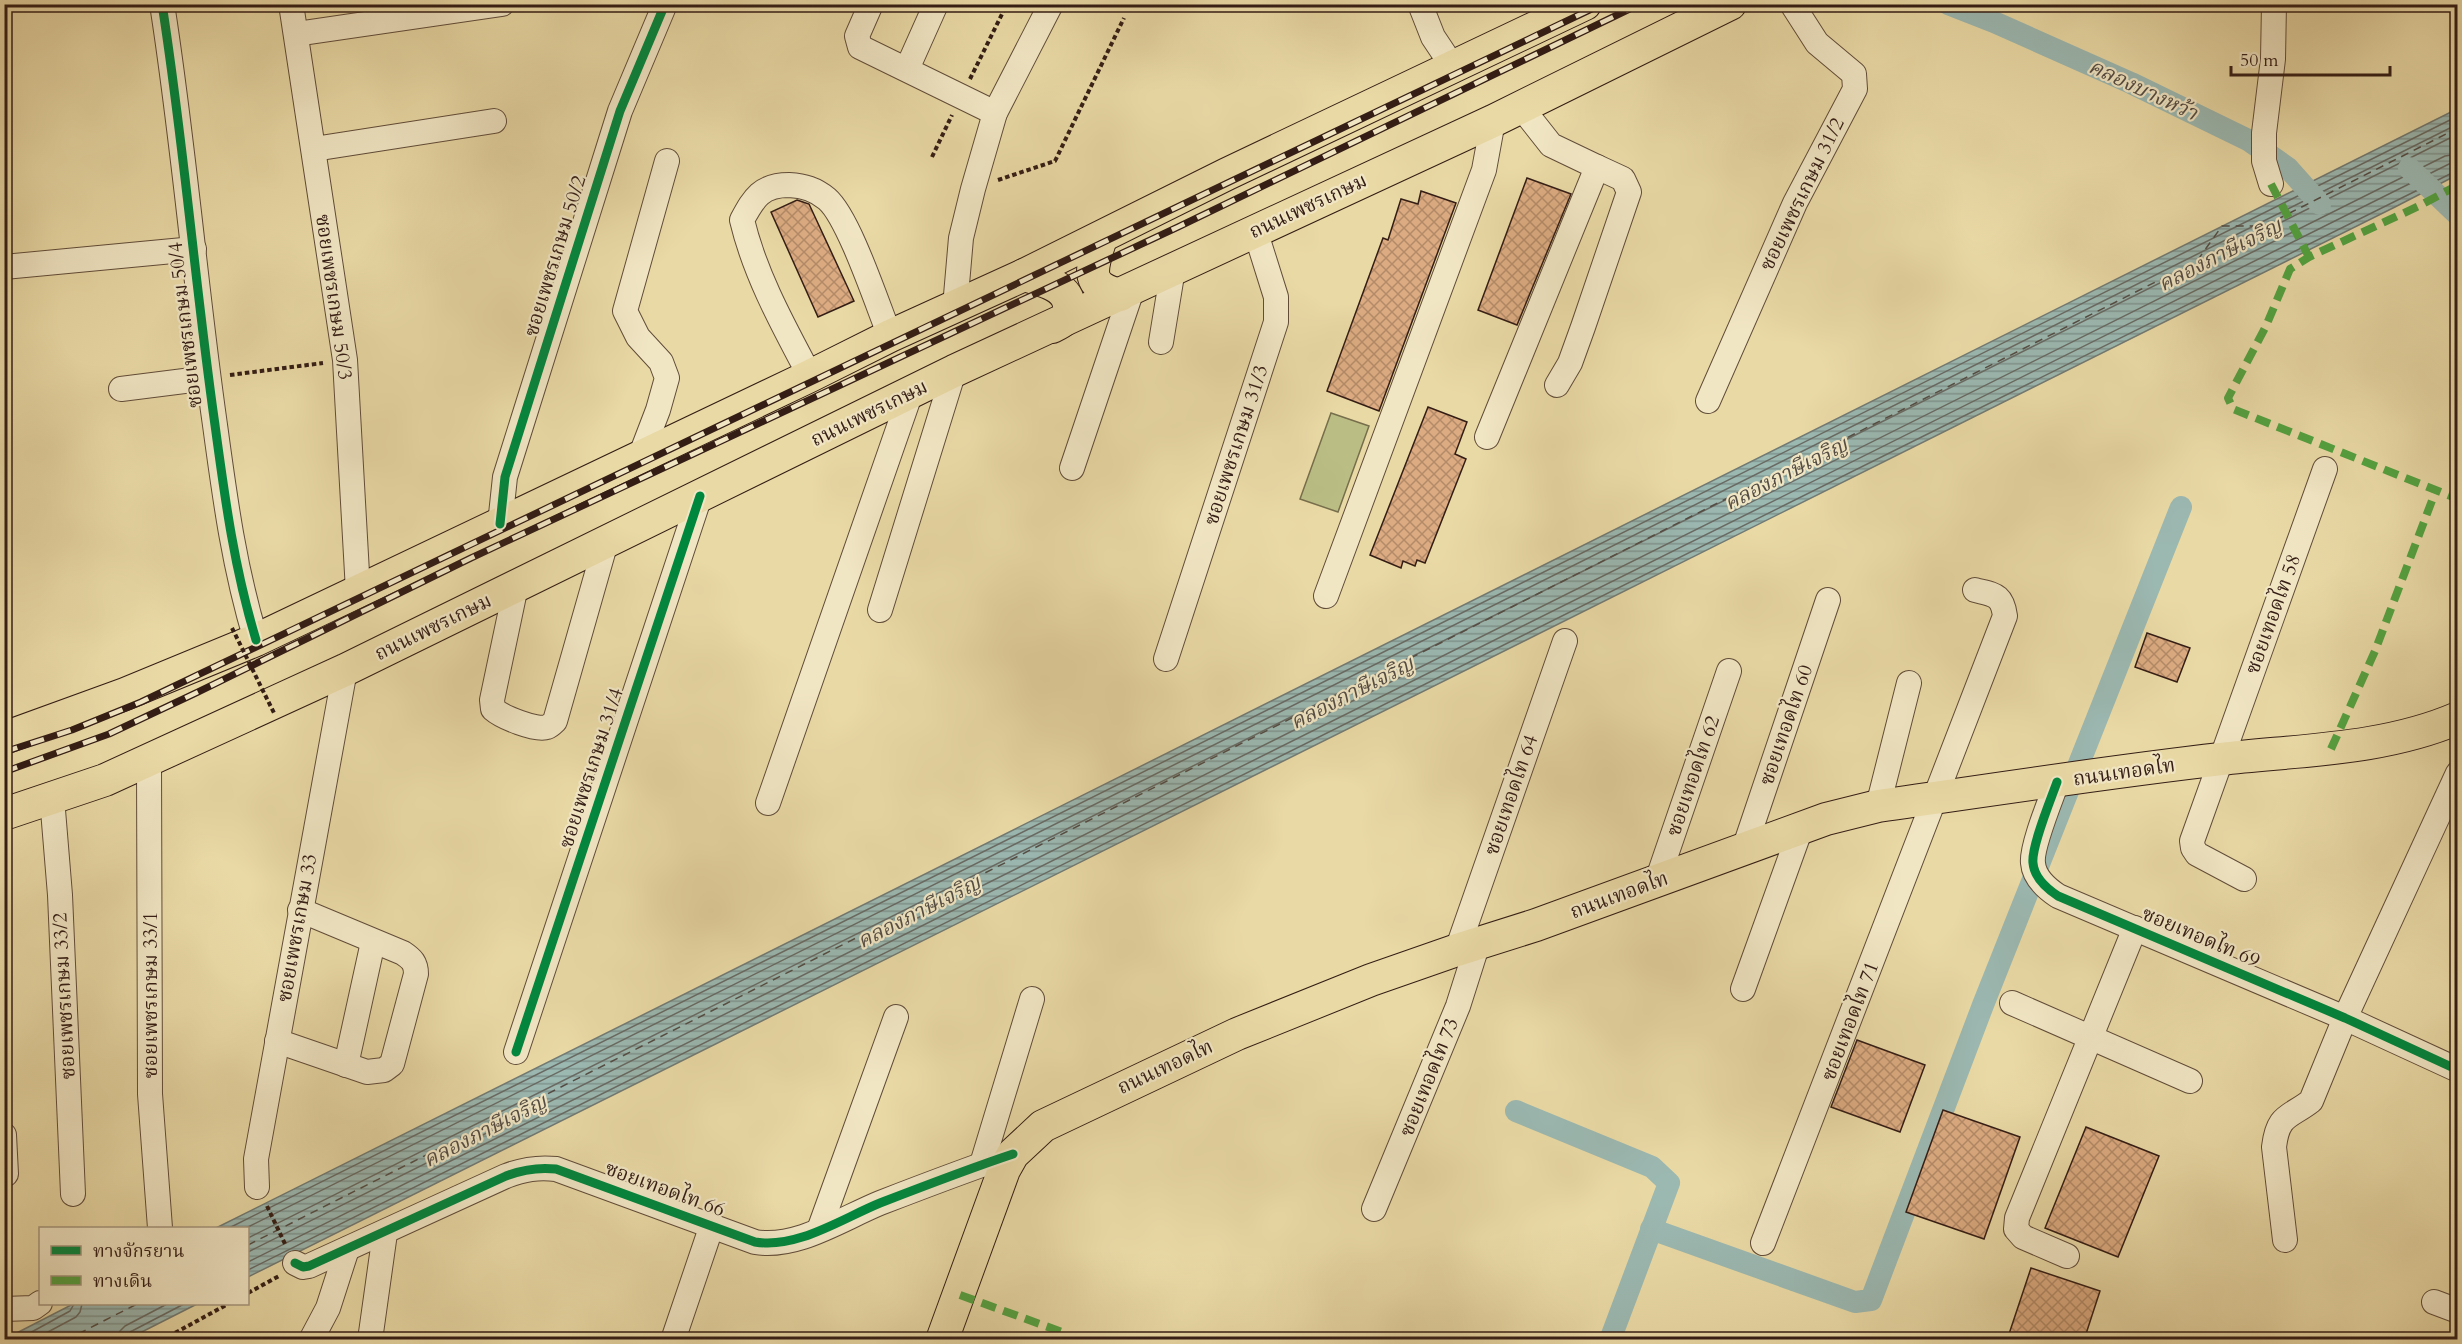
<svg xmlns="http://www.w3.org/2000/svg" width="2462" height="1344" font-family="Cardo,'Noto Serif Thai',serif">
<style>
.park{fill:#babe84;stroke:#776e4c;stroke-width:1.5}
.water{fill:url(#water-rules);stroke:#727a73;stroke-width:1.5}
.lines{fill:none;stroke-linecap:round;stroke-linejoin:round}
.shore{stroke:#686a63;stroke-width:1.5}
.canal{stroke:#9bb8b1;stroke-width:22}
.ferry{stroke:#534c44;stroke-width:1.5;stroke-dasharray:8 6;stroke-linecap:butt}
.building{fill:url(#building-cross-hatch);stroke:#341d15;stroke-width:1.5}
.minor-casing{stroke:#614c39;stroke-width:26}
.major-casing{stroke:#341d15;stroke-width:34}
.path{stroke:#341d15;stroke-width:4;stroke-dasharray:4.5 3;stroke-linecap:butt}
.minor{stroke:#f1e6c4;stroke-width:24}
.major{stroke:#e9d9a5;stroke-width:32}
.rail-casing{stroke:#341d15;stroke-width:7}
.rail{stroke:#f1e6c4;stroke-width:4.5;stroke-dasharray:14;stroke-linecap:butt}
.path-bridge{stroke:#341d15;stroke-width:4;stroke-dasharray:4.5 3;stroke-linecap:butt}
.quiet{stroke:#53a240;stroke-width:8;stroke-dasharray:15 8;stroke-linecap:butt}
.cycleway-casing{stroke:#f1e6c4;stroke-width:13}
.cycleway{stroke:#00873e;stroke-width:9}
.labels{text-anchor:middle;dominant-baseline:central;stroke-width:4.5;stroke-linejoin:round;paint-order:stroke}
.street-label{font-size:20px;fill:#341d15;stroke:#f1e6c4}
.water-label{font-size:21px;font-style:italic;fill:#534c44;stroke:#f1e6c4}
</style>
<defs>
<pattern id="water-rules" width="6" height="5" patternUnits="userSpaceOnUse" patternTransform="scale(1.5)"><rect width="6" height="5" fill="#9bb8b1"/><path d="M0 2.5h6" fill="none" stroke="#7f958f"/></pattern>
<pattern id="building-cross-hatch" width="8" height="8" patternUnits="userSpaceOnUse" patternTransform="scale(1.5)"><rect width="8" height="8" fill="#dcab81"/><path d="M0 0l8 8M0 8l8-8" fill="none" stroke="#b38b68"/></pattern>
</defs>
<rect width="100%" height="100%" fill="#e9d9a5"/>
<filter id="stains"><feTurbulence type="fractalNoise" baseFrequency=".00333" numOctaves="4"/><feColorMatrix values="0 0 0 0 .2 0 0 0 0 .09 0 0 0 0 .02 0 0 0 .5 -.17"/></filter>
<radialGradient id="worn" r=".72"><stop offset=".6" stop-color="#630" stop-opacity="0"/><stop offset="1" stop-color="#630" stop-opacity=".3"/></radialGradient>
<path class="park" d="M1331,413L1369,426L1338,512L1300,499Z"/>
<g class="water">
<path d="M2457,109V175L2395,207L248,1277V1228H216Z"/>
<path d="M73,1304H197L128,1339H5Z"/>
</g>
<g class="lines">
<g class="shore">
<path d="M229,1228L2458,116"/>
<path d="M246,1228L2458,124"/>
<path d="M248,1238L2458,134"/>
<path d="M248,1252L2445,156L2458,154"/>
<path d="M248,1262L2449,164L2458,163"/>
<path d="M248,1270L2458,170"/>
<path d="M17,1340L70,1311L74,1304"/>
<path d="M33,1340L76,1317L80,1312L82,1304"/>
<path d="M119,1340L120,1331L125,1326L167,1304"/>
<path d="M127,1340L130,1332L184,1304"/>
</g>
<g class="canal">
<path d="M1948,4L1994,22L2131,83L2248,140L2288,168L2320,204"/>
<path d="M2409,168L2458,215"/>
<path d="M1516,1111L1652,1167L1669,1183L1610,1340"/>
<path d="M1651,1229L1855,1302L1871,1300L1983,1005L2181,507"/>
</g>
<g class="ferry">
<path d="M248,1245L2197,261L2222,226H2264L2458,128"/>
<path d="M66,1340L137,1304"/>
</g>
</g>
<g class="building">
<path d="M1527,178L1571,194L1517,325L1478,310Z"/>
<path d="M1421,191L1456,203L1379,411L1327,391L1383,238L1388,240L1401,199L1418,204Z"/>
<path d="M797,200L809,204L854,301L818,317L771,212Z"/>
<path d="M1428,407L1467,422L1455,454L1466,459L1425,563L1417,560L1415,566L1403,561L1401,568L1370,555Z"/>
<path d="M2147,633L2190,648L2177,682L2135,667Z"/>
<path d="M1857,1040L1925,1065L1900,1132L1831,1107Z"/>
<path d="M1943,1110L2020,1137L1984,1239L1906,1212Z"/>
<path d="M2086,1127L2159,1156L2118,1257L2045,1228Z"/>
<path d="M2031,1268L2100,1291L2084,1340H2007Z"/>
</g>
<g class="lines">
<defs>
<g id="minor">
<path d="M162,4C184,144 195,285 215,425C225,499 234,567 256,640"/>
<path d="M291,4L345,360L358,591"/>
<path d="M871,4L857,36L860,47L995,113"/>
<path d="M1420,4L1433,37L1453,67"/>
<path d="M296,34L502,4"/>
<path d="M907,69L936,4"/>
<path d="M314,149L494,121"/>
<path d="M2271,184L2264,161V133L2273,59L2274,4"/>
<path d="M4,267L194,249"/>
<path d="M955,307L961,238L973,189L995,113L1051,4"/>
<path d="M1161,342L1173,269"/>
<path d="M810,376C784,327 755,275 742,220C754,198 761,185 789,185C804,186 815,189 827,199C849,218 877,304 890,336"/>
<path d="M1557,385L1570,363L1583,327L1629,192L1623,179L1597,167"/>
<path d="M121,389L208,378"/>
<path d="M1708,401L1795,203L1855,89L1854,74L1817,43L1792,4"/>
<path d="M1487,437L1597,167L1551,145L1521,107"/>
<path d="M640,457L658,410L667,378L661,362L638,337L625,311L667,161"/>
<path d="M1072,468L1132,290"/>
<path d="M500,524L505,477L620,111L665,4"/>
<path d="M516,586L492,700L493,709C502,717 536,731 547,727C550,726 553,723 555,721L606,542"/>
<path d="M1326,596L1484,170L1493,121"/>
<path d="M880,610L954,371"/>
<path d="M1166,659L1276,322V297L1255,230"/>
<path d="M149,761L150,1094L160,1228"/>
<path d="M2057,782C2051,799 2031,847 2033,863C2034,877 2046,888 2058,896L2345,1018L2458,1070"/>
<path d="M52,798L60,895L73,1194"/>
<path d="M768,803L911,392"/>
<path d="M1878,806L1909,683"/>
<path d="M1744,849L1828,600"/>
<path d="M2244,879L2197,854L2193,848L2192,841L2325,469"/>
<path d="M1657,881L1729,671"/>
<path d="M1457,950L1565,641"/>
<path d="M1743,989L1801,828"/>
<path d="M2012,1003L2190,1081"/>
<path d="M277,1041L367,1072L384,1070L392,1064L416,974C416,963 412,959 403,953L300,910"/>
<path d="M516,1052L700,496"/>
<path d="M346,1065L373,942"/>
<path d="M4,1135L6,1174"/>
<path d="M982,1164L1032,999"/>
<path d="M257,1187L256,1159L345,670"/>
<path d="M1374,1209L1458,1006L1478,943"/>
<path d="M819,1230L896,1017"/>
<path d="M2285,1240L2274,1147C2278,1114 2289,1118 2311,1101L2345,1018L2458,773"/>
<path d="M1763,1243L2005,616C2002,594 1994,595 1975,590"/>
<path d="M2067,1256L2023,1237L2016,1229L2017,1218L2135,928"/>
<path d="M295,1263L303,1267L309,1266L506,1176C524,1169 538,1167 556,1169L755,1242C797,1249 841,1219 880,1203C924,1186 968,1169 1013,1154"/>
<path d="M2434,1302L2458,1311"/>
<path d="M4,1309L33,1308L40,1303"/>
<path d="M311,1340L328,1308L347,1249"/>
<path d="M370,1340L385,1233"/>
<path d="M673,1340L712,1225"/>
</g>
<g id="major">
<path d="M1101,238C1092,267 1083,286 1120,295"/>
<path d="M1024,275C1040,280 1068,285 1069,306C1070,318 1062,322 1052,327"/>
<path d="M4,738L125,694L256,640L810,376L890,336L1024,275L1227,174L1585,4"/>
<path d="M4,814L105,780L345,670L954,371L1493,121L1730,4"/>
<path d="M942,1340L1004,1170L1013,1154L1043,1126L1237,1034L1371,980L1457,950L1536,925L1826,819L1878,806C1992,790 2106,772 2221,759C2299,750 2384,750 2458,718"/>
</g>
</defs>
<use href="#minor" class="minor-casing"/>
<use href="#major" class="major-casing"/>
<g class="path">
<path d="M970,79L1007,4"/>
<path d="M932,157L952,115"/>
<path d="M998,180L1055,161L1124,18"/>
<path d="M230,375L323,363"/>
<path d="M267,1206L286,1246"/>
<path d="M248,1293L279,1276"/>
<path d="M162,1340L228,1304"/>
</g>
<use href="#minor" class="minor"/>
<use href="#major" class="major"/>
<defs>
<g id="rail">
<path d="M4,752L72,730L141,702L1602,4"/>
<path d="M4,772L109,734L198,692L471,558L1178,227L1640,4"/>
</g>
</defs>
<use href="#rail" class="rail-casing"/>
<use href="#rail" class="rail"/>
<path class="path-bridge" d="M232,628L274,713"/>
<g class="quiet">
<path d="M2271,184L2309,257"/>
<path d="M2458,185L2419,206L2309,257L2290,269L2266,326L2228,398L2233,409L2458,499"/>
<path d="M2331,749L2375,651L2436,490"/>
<path d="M960,1295L1062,1332"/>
</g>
<defs>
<g id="cycleway">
<path d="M162,4C184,144 195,285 215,425C225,499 234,567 256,640"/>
<path d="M500,524L505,477L620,111L665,4"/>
<path d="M2057,782C2051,799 2031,847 2033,863C2034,877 2046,888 2058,896L2345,1018L2458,1070"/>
<path d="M516,1052L700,496"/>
<path d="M295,1263L303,1267L309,1266L506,1176C524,1169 538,1167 556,1169L755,1242C797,1249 841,1219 880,1203C924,1186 968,1169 1013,1154"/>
</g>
</defs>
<use href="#cycleway" class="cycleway-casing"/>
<use href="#cycleway" class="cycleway"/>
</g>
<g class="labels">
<g class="street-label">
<text transform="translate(1802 194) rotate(-64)">ซอยเพชรเกษม 31/2</text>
<text transform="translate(1308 206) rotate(-25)">ถนนเพชรเกษม</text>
<text transform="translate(555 256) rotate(-73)">ซอยเพชรเกษม 50/2</text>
<text transform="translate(334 297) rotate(82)">ซอยเพชรเกษม 50/3</text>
<text transform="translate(185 325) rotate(-97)">ซอยเพชรเกษม 50/4</text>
<text transform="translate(869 413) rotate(-26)">ถนนเพชรเกษม</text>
<text transform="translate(1236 445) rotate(-72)">ซอยเพชรเกษม 31/3</text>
<text transform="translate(2273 614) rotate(-70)">ซอยเทอดไท 58</text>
<text transform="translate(433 627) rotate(-26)">ถนนเพชรเกษม</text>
<text transform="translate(1786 725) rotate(-71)">ซอยเทอดไท 60</text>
<text transform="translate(591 768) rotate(-72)">ซอยเพชรเกษม 31/4</text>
<text transform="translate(2124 772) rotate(-8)">ถนนเทอดไท</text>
<text transform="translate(1693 776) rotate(-71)">ซอยเทอดไท 62</text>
<text transform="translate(1511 795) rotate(-71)">ซอยเทอดไท 64</text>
<text transform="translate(1619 895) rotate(-20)">ถนนเทอดไท</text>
<text transform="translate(297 928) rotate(-80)">ซอยเพชรเกษม 33</text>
<text transform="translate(2201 937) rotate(23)">ซอยเทอดไท 69</text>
<text transform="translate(150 995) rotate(-90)">ซอยเพชรเกษม 33/1</text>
<text transform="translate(64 996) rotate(-93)">ซอยเพชรเกษม 33/2</text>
<text transform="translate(1850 1021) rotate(-69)">ซอยเทอดไท 71</text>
<text transform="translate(1165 1067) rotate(-25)">ถนนเทอดไท</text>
<text transform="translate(1429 1077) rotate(-68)">ซอยเทอดไท 73</text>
<text transform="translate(665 1189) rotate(20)">ซอยเทอดไท 66</text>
</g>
<g class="water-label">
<text transform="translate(2143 90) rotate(25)">คลองบางหว้า</text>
<text transform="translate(2220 255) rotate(-27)">คลองภาษีเจริญ</text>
<text transform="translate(1786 474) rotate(-27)">คลองภาษีเจริญ</text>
<text transform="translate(1352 693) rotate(-27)">คลองภาษีเจริญ</text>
<text transform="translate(919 912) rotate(-27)">คลองภาษีเจริญ</text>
<text transform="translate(485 1131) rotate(-27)">คลองภาษีเจริญ</text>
</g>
</g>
<rect width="2462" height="1344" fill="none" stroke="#e9d9a5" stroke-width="24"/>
<rect x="6" y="6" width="2450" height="1332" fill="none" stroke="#341d15" stroke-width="3"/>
<rect x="12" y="12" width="2438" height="1320" fill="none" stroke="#341d15" stroke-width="1.5"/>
<rect x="39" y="1227" width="210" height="78" fill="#f1e6c4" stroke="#a5967e" stroke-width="1.5"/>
<rect x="51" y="1246" width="30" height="9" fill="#00873e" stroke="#a5967e" stroke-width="1.5"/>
<text x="93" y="1257" font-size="18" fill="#341d15">ทางจักรยาน</text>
<rect x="51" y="1276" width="30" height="9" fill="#53a240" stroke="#a5967e" stroke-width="1.5"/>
<text x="93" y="1287" font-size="18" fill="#341d15">ทางเดิน</text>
<path d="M2231 66v9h159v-9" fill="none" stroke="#341d15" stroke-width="3"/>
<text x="2240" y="66" font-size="18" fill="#341d15" stroke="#f1e6c4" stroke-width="4.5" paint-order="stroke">50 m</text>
<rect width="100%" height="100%" filter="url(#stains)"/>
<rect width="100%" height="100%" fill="url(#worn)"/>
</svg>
